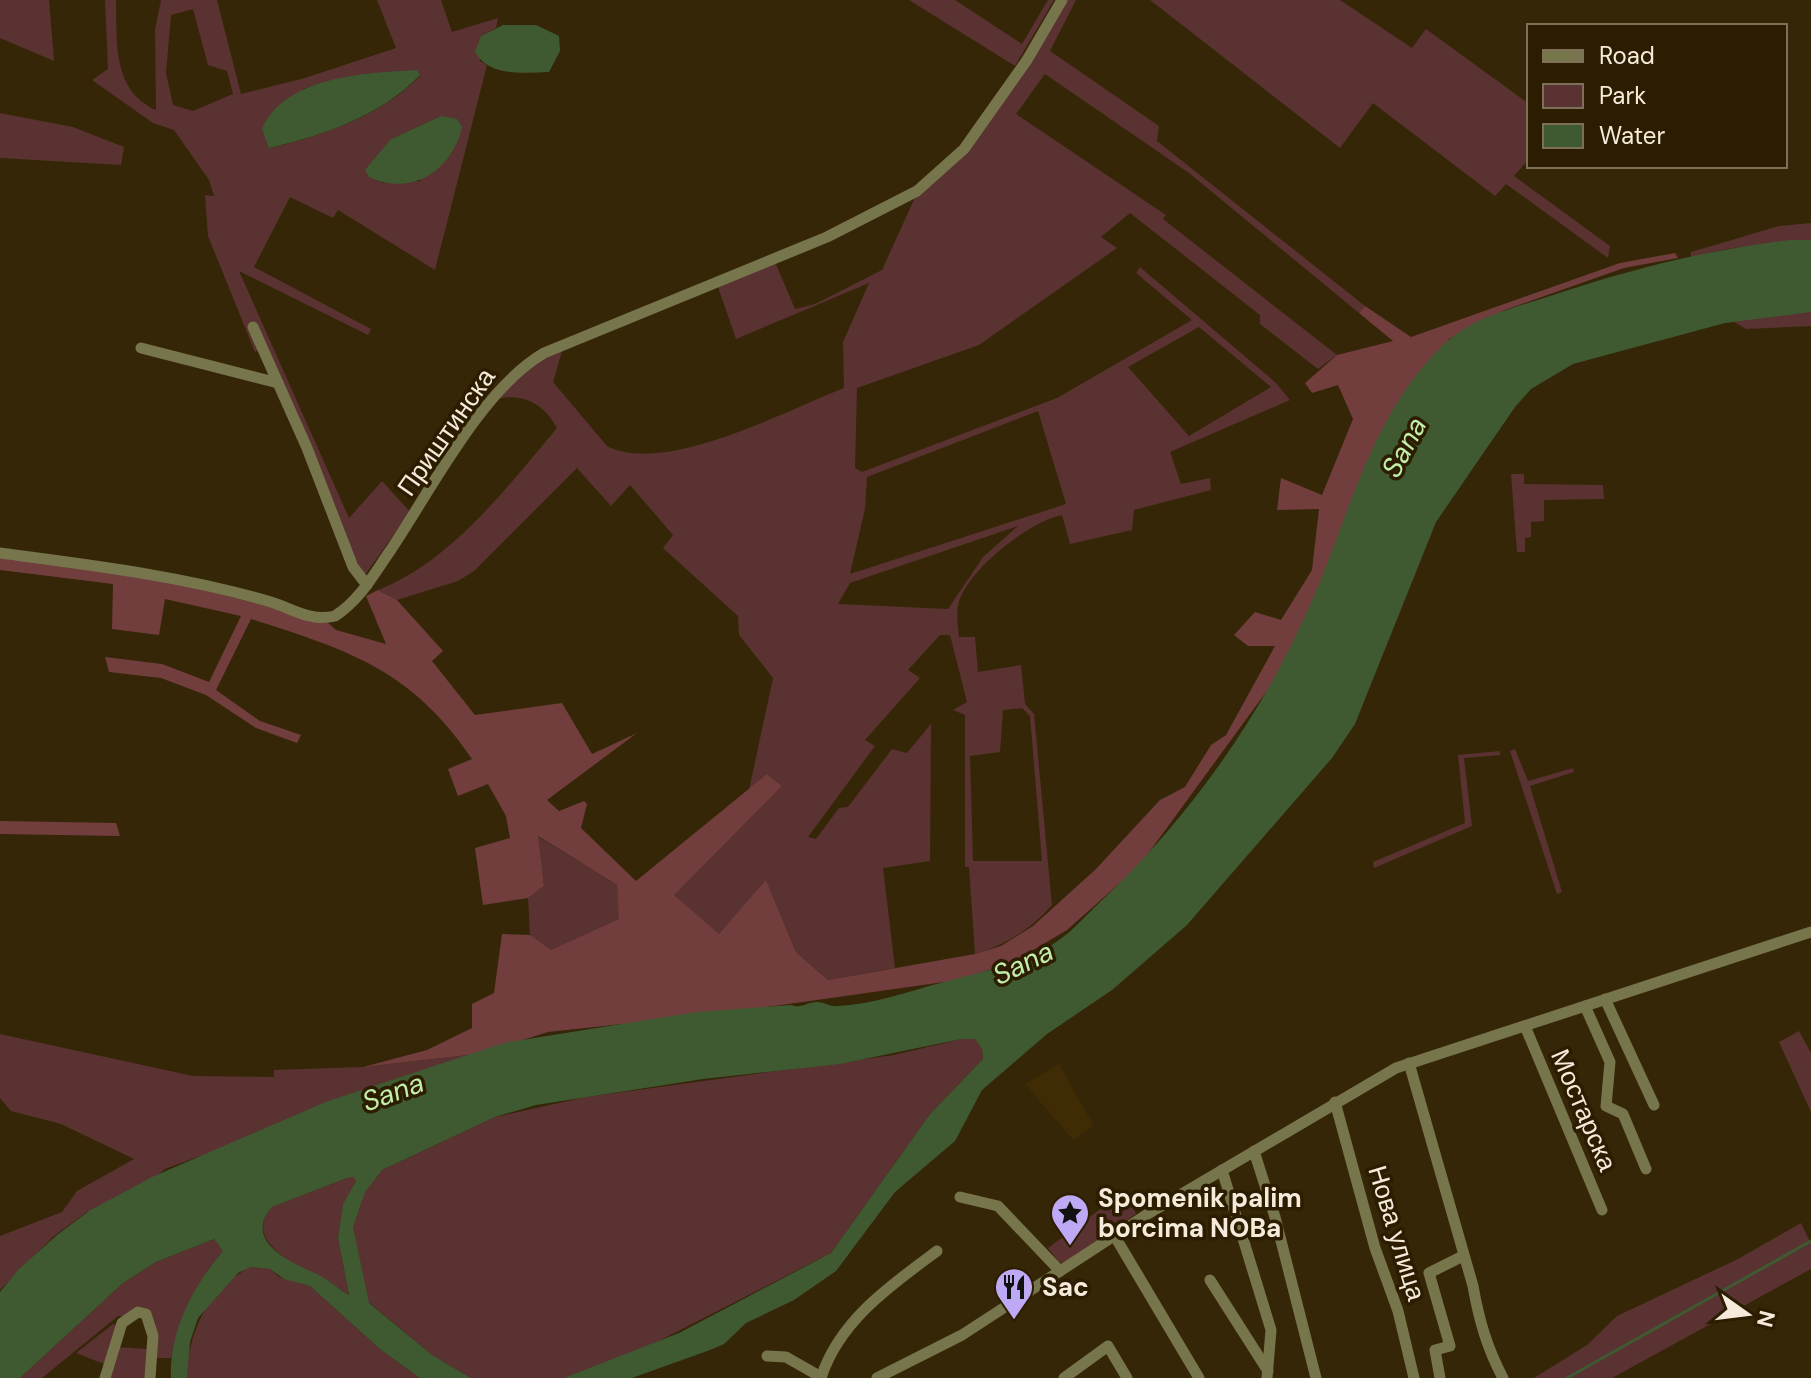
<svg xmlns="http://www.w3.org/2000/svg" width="1811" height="1378" font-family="'DM Sans',sans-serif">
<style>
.built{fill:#3f2b04}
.green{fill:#593231;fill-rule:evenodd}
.forest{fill:#713e3d}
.water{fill:#3f5a31;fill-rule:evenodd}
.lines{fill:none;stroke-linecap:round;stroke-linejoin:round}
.stream{stroke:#3f5a31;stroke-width:3}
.minor{stroke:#76754c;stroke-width:11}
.labels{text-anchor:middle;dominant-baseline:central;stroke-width:7;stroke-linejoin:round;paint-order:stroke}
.street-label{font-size:26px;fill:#f6ebdb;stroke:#2c1c00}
.poi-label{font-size:26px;font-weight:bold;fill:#f6ebdb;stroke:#2c1c00;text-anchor:start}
.water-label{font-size:28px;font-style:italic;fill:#c1eeab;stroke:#2c1c00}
</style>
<rect width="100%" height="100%" fill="#362608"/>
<path class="built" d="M1059,1064L1094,1126L1073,1140L1025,1084Z"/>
<g class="green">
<path d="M0,0H49L54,61L0,38Z"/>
<path d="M105,0H116C117,41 112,91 156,110L155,30L161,0H217L241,94L305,78L396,48L377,0H441L452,32L498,18L496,28L481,36L480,61L487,65L435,270L338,210L333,218L290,197L254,267L371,329L368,335L239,271L349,518L382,481L410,512L365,575H361L264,348L255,352L208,236L205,195L214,196L209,180L174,130L153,123L92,80L108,69ZM193,9L208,65L227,71L233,94L193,111L173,105L166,73L171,15ZM417,70L420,76C381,116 324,135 270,148L303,89L352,77ZM441,116L420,181L382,183L391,139Z"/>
<path d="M909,0H955L1022,44L1048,0H1054L1015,66Z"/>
<path d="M1063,0H1076L1050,51L1159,126L1157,141L1365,306L1359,313L1189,173L1045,74L1016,114L1166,215L1163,219L1337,355L1318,369L1260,324V315L1130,213L1101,237L1117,248L979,345L857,388L855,468L862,472L1057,398L1192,320L1136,273L1140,267L1276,383L1290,400L1170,452L1181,484L1210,478L1211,490L1134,510L1132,530L1070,544L1062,515C1030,521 964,572 958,606C956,615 958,627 959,637H975L978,672L1021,665L1025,704L1034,714L1052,905C1030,930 1007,944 975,954L969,867H965V715L953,710L967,702L950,635H940L908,670L920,678L865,740L875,746L808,837L816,839L839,808L848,807L892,749L907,753L931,724L930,861L883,868L895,968L828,980L796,952L766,881L720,935L673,895L782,786L767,774L749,790L773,678L739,635L738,616L663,548L673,535L630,485L611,506L577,468L474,571L458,581L397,600L378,590C452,561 507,487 557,428C543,403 523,393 495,399L520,370L563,348L553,382L607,446C664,476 787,410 844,388L843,342L869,283L736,339L718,287L775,262L795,309L815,304L882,270L917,193L955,162ZM1199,327L1271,387L1189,436L1128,367ZM1038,411L1066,504L850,574L865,509L867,477ZM1018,526L983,557L948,609L838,604L850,583ZM1022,708L1030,716L1042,861H973L970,756L1000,752L1003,710Z"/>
<path d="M1150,0H1340L1412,48L1426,29L1529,104V159L1514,176L1610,246L1608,258L1506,184L1495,196L1373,103L1340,148Z"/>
<path d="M0,113L73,127L124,147L121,165L0,158Z"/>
<path d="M1811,223V241L1733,248L1691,257V252L1779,226Z"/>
<path d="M1811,302V326L1746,329L1724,316Z"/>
<path d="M1511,474H1524V484L1603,485L1604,499L1544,500V521L1531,522V537L1525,538V552H1517Z"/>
<path d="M1515,749L1528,781L1573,768L1574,772L1530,786L1562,892L1557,894L1510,751Z"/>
<path d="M1500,751V755L1464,758L1472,826L1374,868L1373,862L1465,823L1458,755Z"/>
<path d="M537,836L617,885L620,919L550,951L530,935L528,898L544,886Z"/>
<path d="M1799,1031L1811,1053V1112L1779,1042Z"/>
<path d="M0,1034L193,1076L274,1077V1070L363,1067L477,1054L165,1169L117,1209L87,1212L54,1236L0,1290V1236L62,1212L77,1191L134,1159L61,1124L11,1111L0,1098Z"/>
<path d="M961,1039H975L982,1049L983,1059L930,1114L831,1253L647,1347L564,1378H471L432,1355L361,1296L348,1216L362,1188L382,1170L495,1117L586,1097L894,1055Z"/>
<path d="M347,1178L353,1177L356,1181L343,1205L338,1238L349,1295C323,1276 235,1248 272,1207Z"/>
<path d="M1126,1190L1136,1214L1064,1263L1059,1262L1048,1248Z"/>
<path d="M1801,1223L1811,1244V1269L1612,1378H1534L1587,1345L1617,1316L1738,1259Z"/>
<path d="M214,1239L223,1251C196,1282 180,1318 171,1358H152L156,1336L151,1315L118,1316L42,1378H20L123,1283L156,1262Z"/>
<path d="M251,1267L270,1269L279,1277L310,1286L381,1350L420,1378H187C187,1334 209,1286 251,1267Z"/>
<path d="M113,1324L118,1326L104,1364L76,1353Z"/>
<path d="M115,1347L148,1349L147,1378H107Z"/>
</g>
<g class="forest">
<path d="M1675,253L1678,258L1624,268L1505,310L1449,339L1413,384L1378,442L1303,634L1269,688L1139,866L1067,930L1013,962L958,980L724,1013L548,1032L477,1054L363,1067L427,1050L472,1028V1004L494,993L502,934L530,935L551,950L619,919L617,885L538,836L544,886L528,898L483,905L475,848L510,838L506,816L488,784L458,796L448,769L472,759C412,670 349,650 251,619L216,690L260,721L301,735L297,743L256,728L206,695L161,678L109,672L105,657L162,664L209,682L241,616L165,599L159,635L112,629L113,584L0,570V557L165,580L327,622L336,630L386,644L366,596L378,590L397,600L443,651L432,661L475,715L562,703L592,754L637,733L547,800L559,811L584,801L587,804L581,828L636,881L767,774L782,786L674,895L719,934L766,880L796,952L828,980L975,954L1001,946L1033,926L1096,869L1160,800L1185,787L1211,745L1226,735L1275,646H1248L1234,635L1255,612L1281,620L1312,570L1319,509L1277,510L1281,478L1322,495L1353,419L1338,385L1312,393L1305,383L1337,355L1393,341L1359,313L1365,306L1411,337L1620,263Z"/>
<path d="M0,821L116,823L120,836L0,834Z"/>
</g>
<g class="water">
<path d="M503,25H536L559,36L560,51L549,72C524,73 489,77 475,52L481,36Z"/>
<path d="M417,70L420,75C381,116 324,135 269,148L262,129C285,76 366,73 417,70Z"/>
<path d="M441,116L457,119L462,127C452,171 411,197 369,177L365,170L391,139Z"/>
<path d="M1790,240H1811V312L1725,323L1573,364L1531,389L1515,407L1436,522L1355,724L1332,758L1187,925L1112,990L1047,1034L982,1090L955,1141L895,1192L836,1271L794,1300L746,1323L724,1344L710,1350L632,1378H564L679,1333L831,1253L930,1114L983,1059L982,1049L975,1039H961L840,1064L703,1079L536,1105L495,1117L382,1170L365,1192L353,1227L369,1303L432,1355L471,1378H420L381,1350L310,1286L284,1279L270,1269L251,1267L238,1273L198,1318L190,1342L187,1378H171C169,1331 193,1286 223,1251L214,1239L156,1262L123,1283L20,1378H0V1292L18,1270L57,1235L89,1211L152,1177L328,1101L504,1043L696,1012L791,1005C803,1009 806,1002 817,1002C824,1002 830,1007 837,1006C873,1005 909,991 944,982C983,971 1025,965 1059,940C1074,930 1086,915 1099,903C1193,815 1270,704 1319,584C1352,503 1376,411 1440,348C1472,316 1515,308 1556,294C1632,269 1710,249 1790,240ZM347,1178L353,1177L356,1181L343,1204L338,1238L349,1295C338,1289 329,1280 317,1274C291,1263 242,1241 272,1207Z"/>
</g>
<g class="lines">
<path class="stream" d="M1567,1378L1811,1241"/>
<g class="minor">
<path d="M253,327L307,448L353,567L367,585"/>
<path d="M141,348L278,383"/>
<path d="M0,553C91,565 183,576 271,602C293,609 311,622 335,616C360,600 374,574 390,551C431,490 482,389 544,353L827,237L917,191L964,149L1027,60L1062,0"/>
<path d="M1605,999L1654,1105"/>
<path d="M1585,1006L1610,1062L1606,1106L1623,1114L1646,1169"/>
<path d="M1525,1026L1602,1210"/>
<path d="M1409,1063L1473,1286C1479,1320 1487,1348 1503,1378"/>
<path d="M1335,1102L1375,1248L1398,1311L1414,1378"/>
<path d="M1254,1151L1275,1217L1316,1378"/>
<path d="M1222,1170L1271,1330L1267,1378"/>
<path d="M960,1197L998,1206L1060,1271"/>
<path d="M1114,1235L1199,1378"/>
<path d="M1210,1280L1268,1371"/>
<path d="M767,1356L786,1357L821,1377"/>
<path d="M105,1378L122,1323L138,1312L146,1314L153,1336L150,1378"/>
<path d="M821,1378C839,1321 891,1285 937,1251"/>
<path d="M877,1378L962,1335L1146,1215L1396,1068L1811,932"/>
<path d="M1064,1378L1108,1346L1127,1378"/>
<path d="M1440,1378L1435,1350L1450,1346L1429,1273L1463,1256"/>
</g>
</g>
<defs>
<symbol id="sight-pin" viewBox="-11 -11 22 30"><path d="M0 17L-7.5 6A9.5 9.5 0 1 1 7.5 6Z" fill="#bea9f5" stroke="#2c1c00"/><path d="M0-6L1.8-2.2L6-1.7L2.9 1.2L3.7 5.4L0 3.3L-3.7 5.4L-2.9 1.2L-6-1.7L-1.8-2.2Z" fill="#111"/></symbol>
<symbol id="restaurant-pin" viewBox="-11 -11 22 30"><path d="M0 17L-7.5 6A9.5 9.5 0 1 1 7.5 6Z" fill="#bea9f5" stroke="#2c1c00"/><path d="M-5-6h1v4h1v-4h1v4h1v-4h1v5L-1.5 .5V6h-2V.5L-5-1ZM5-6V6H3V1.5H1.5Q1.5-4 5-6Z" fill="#111"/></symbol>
</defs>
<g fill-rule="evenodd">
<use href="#sight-pin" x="1048" y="1191" width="44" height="60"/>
<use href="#restaurant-pin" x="992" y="1265" width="44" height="60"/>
</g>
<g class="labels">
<g class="street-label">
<text transform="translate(446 432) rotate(-55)">Приштинска</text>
<text transform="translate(1584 1110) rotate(67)">Мостарска</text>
<text transform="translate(1397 1233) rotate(73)">Нова улица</text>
</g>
<g class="poi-label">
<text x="1098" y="1198">Spomenik palim<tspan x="1098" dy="30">borcima NOBa</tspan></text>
<text x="1042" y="1287">Sac</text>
</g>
<g class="water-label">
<text transform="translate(1404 447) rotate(-62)">Sana</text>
<text transform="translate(1023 963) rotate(-26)">Sana</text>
<text transform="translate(393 1092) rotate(-20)">Sana</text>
</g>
</g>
<rect x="1527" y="24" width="260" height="144" fill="#2c1c00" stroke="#7d6f58" stroke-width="2"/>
<rect x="1543" y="50" width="40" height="12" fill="#76754c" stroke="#7d6f58" stroke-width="2"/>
<text x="1599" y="64" font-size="24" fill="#f6ebdb">Road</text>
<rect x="1543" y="84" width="40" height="24" fill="#593231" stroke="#7d6f58" stroke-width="2"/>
<text x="1599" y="104" font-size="24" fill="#f6ebdb">Park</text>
<rect x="1543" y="124" width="40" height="24" fill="#3f5a31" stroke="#7d6f58" stroke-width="2"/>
<text x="1599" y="144" font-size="24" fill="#f6ebdb">Water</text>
<g transform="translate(1747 1314) rotate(104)" stroke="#2c1c00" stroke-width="6" paint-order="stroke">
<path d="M0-6L14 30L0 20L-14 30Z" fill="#f6ebdb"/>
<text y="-12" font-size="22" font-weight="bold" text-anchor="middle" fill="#f6ebdb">N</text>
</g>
</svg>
